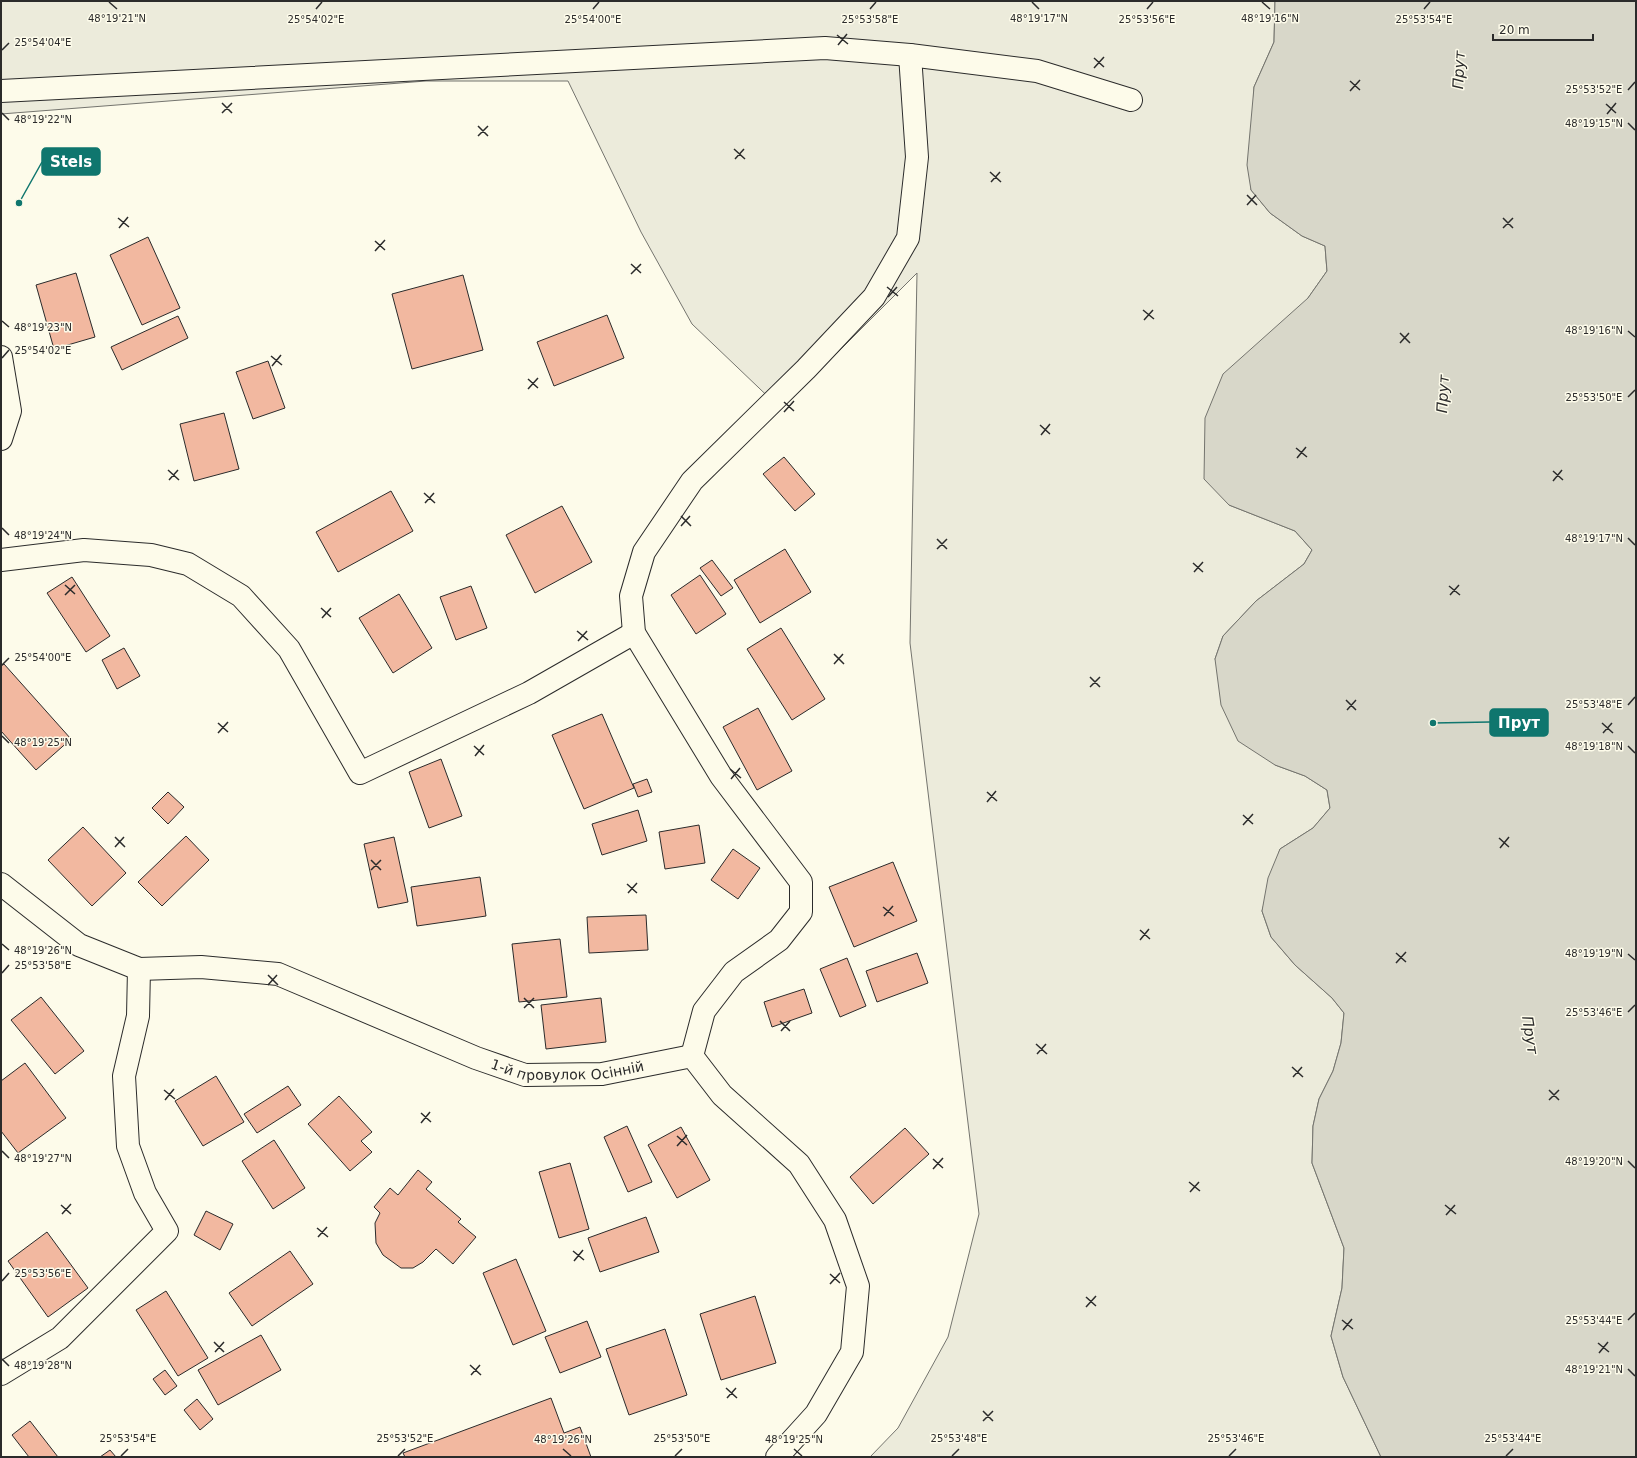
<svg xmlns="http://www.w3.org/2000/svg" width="1637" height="1458" font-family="'DejaVu Sans',sans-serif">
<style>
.green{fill:#ecebdb;stroke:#74746e}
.water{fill:#d8d7c9;stroke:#74746e}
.building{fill:#f2b8a0;stroke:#2b2b2b}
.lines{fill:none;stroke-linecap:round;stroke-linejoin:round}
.minor-casing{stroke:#2b2b2b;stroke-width:24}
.minor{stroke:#fdfbea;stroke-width:22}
.ticks{fill:none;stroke:#2b2b2b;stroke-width:1.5}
.labels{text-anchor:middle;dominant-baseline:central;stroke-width:3;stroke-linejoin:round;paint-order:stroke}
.street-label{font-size:14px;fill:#2b2b2b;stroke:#fdfbea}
.water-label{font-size:15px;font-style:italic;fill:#2b2b2b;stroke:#fdfbea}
.ticks-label{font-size:10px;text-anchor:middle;fill:#2b2b2b;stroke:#fdfbea;stroke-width:3;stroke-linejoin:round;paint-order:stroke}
.leader{fill:none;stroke:#0f766e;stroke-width:1.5}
.callout-dot{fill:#0f766e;stroke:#fdfbea;stroke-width:1.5}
.callout{fill:#0f766e;stroke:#0f766e;stroke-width:1.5}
.callout-label{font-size:15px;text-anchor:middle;font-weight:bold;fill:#fff}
</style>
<rect width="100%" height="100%" fill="#fdfbea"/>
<path class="green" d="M1,1H1275L1274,42L1254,87L1251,190L1270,213L1302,236L1325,246L1327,271L1308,298L1229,505L1295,531L1312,550L1304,564L1256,601L1223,636L1215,659L1275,765L1305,776L1327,790L1330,808L1313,828L1280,849L1262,911L1271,937L1295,965L1332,998L1344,1013L1341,1043L1333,1071L1319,1099L1313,1126L1312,1163L1344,1248L1342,1288L1331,1336L1343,1377L1381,1457H870L898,1428L948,1337L979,1214L910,643L917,273L781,409L692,324L641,232L568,81H426L1,114Z"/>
<path class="water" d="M1275,1H1636V1457H1381L1343,1377L1331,1336L1342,1288L1344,1248L1312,1163L1313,1126L1319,1099L1333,1071L1341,1043L1344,1013L1332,998L1295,965L1271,937L1262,911L1268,878L1280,849L1313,828L1330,808L1327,790L1305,776L1275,765L1238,741L1221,705L1215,659L1223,636L1256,601L1304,564L1312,550L1295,531L1229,505L1204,479L1205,418L1223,374L1308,298L1327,271L1325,246L1302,236L1270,213L1251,190L1247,165L1254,87L1274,42Z"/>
<g class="building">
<path d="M148,237L180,308L142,325L110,255Z"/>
<path d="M76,273L95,337L54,349L36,285Z"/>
<path d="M463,275L483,350L412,369L392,294Z"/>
<path d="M607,315L624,358L554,386L537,342Z"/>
<path d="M178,316L188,338L122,370L111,347Z"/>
<path d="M268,361L285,408L253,419L236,372Z"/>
<path d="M224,413L239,469L194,481L180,424Z"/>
<path d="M784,457L815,494L795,511L763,474Z"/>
<path d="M391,491L413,531L338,572L316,532Z"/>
<path d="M562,506L592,562L535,593L506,535Z"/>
<path d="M785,549L811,592L760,623L734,580Z"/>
<path d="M712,560L733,588L721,596L700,568Z"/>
<path d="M700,575L726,614L696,634L671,595Z"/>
<path d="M72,577L110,636L86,652L47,593Z"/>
<path d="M471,586L487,628L456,640L440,597Z"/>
<path d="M399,594L432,648L393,673L359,618Z"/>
<path d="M781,628L825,699L792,720L747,649Z"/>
<path d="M124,648L140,676L117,689L102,660Z"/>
<path d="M4,664L71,739L36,770L1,731V666Z"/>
<path d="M758,708L792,771L757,790L723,727Z"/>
<path d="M602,714L634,788L584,809L552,735Z"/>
<path d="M441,759L462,816L429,828L409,772Z"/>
<path d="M647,779L652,792L638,797L633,784Z"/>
<path d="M168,792L184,807L168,824L152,808Z"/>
<path d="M638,810L647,841L602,855L592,824Z"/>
<path d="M699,825L705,863L665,869L659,832Z"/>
<path d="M83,827L126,873L92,906L48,860Z"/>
<path d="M186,836L209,860L162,906L138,882Z"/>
<path d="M394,837L408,902L378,908L364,844Z"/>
<path d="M733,849L760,868L738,899L711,880Z"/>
<path d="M893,862L917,921L854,947L829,887Z"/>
<path d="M480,877L486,916L417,926L411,887Z"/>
<path d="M646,915L648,950L589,953L587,917Z"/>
<path d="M560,939L567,997L519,1002L512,944Z"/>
<path d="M917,953L928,983L877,1002L866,971Z"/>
<path d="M847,958L866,1006L840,1017L820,969Z"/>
<path d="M804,989L812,1013L772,1027L764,1002Z"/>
<path d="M41,997L84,1051L55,1074L11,1020Z"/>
<path d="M601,998L606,1042L546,1049L541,1005Z"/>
<path d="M25,1063L66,1118L18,1153L1,1131V1081Z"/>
<path d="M216,1076L244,1122L203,1146L175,1101Z"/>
<path d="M288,1086L301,1105L257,1133L244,1114Z"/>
<path d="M339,1096L372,1132L361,1141L372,1152L350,1171L308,1124Z"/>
<path d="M627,1126L652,1182L628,1192L604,1137Z"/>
<path d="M681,1127L710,1180L677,1198L648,1145Z"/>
<path d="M905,1128L929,1154L873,1204L850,1177Z"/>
<path d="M274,1140L305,1188L273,1209L242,1161Z"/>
<path d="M570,1163L589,1229L559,1238L539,1172Z"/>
<path d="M418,1170L432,1182L426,1189L461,1219L458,1222L476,1237L453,1264L436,1249L423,1262L413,1268H401L383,1255L376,1243L375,1223L380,1213L374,1207L390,1188L398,1195Z"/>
<path d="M206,1211L233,1224L220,1250L194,1235Z"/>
<path d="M646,1217L659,1252L600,1272L588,1238Z"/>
<path d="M47,1232L88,1288L48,1317L8,1261Z"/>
<path d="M290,1251L313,1284L252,1326L229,1293Z"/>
<path d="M516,1259L546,1331L513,1345L483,1273Z"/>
<path d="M166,1291L208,1358L178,1376L136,1310Z"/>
<path d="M755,1296L776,1363L721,1380L700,1314Z"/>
<path d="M587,1321L601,1357L560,1373L545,1337Z"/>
<path d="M665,1329L687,1395L629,1415L606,1349Z"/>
<path d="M261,1335L281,1370L218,1405L198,1370Z"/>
<path d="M165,1370L177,1386L165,1395L153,1379Z"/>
<path d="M551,1398L564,1433L580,1427L591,1457H405L403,1453Z"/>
<path d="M197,1399L213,1419L200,1430L184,1410Z"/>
<path d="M30,1421L58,1457H29L12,1435Z"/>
<path d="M110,1450L116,1457H100Z"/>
</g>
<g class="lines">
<defs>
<g id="minor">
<path d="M1,91L825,48L910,55L1037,71L1131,100"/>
<path d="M1,357L10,411L1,439"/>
<path d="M1,560L84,550L151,555L188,564L241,596L289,649L360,773L529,693L634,633"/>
<path id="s1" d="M1,884L79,945L139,969L201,967L278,974L476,1058L525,1075L602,1074L692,1056L722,1095L799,1164L835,1220L858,1286L852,1352L816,1414L777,1457"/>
<path d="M692,1056L704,1011L734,972L779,940L801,912V882L721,776L634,633L631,596L644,552L692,481L806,369L874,297L908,238L917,157L910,55"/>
<path d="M1,1374L60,1338L167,1231L145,1193L128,1146L124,1076L138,1016L139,969"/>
</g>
</defs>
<use href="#minor" class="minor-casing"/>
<use href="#minor" class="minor"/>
</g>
<path class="ticks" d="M109,2L117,9M1032,2L1039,9M1262,2L1270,9M316,9L322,2M593,9L599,2M870,9L876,2M1147,9L1153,2M1424,9L1430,2M837,35L848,44M838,45L847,34M2,50L9,43M1094,58L1104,67M1094,68L1104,57M1350,81L1360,90M1628,90L1635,82M1350,91L1360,80M222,103L232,113M1606,104L1616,113M2,113L9,120M222,113L232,103M1607,114L1616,103M1628,123L1635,130M478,126L488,136M478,136L488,126M734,149L745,159M735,159L744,149M990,172L1001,182M991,182L1000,172M1247,195L1257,205M1247,205L1256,195M118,218L129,227M1503,218L1513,228M119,228L128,217M1503,228L1513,218M375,241L385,250M375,251L385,240M631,264L641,273M631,274L641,264M887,287L898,296M888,297L897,287M1143,310L1154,319M1144,320L1153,310M2,321L9,327M1628,331L1635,337M1400,333L1410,343M1400,343L1409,333M271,356L282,365M2,358L9,350M272,366L281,355M528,379L538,388M528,389L538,378M1628,397L1635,390M784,402L794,411M784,412L794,401M1040,425L1050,434M1041,435L1050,424M1296,448L1307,457M1297,458L1306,447M168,470L179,480M1553,471L1563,480M169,480L178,470M1553,481L1562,470M424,493L435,503M425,503L434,493M681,516L691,526M681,526L690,516M2,528L9,535M1628,538L1635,545M937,539L947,549M937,549L947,539M1193,563L1203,572M1194,572L1203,562M65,585L75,594M1449,586L1460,595M65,595L75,585M1450,595L1459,585M321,608L331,617M322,618L331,608M577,631L588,640M578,641L587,631M834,654L844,664M834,664L843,654M2,665L9,658M1090,677L1100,687M1090,687L1100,677M1346,700L1356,710M1628,705L1635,697M1347,710L1356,700M218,723L228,732M1602,723L1613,733M218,733L228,722M1603,733L1612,723M2,736L9,743M474,746L484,755M1628,746L1635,753M475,756L484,745M730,769L741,778M731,779L740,768M987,792L997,801M987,802L996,791M1243,815L1253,824M1243,825L1253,814M115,837L125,847M1499,838L1509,847M115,847L124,837M1500,848L1509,837M371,860L381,870M371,870L381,860M627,884L637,893M628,893L637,883M883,907L894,916M884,916L893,906M1140,930L1150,939M1140,940L1149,929M2,944L9,950M1396,953L1406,962M1628,954L1635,960M1396,963L1406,952M2,973L9,965M268,975L278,985M268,985L277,975M524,998L534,1008M524,1008L534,998M1628,1012L1635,1005M780,1021L790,1031M781,1031L790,1021M1036,1044L1047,1054M1037,1054L1046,1044M1292,1067L1303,1077M1293,1077L1302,1067M164,1090L175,1099M1549,1090L1559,1100M165,1100L174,1089M1549,1100L1559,1090M421,1113L431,1122M421,1123L430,1112M677,1136L687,1145M677,1146L687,1135M2,1151L9,1158M933,1159L943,1168M1628,1161L1635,1168M933,1169L943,1158M1189,1182L1200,1191M1190,1192L1199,1182M61,1205L71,1214M1445,1205L1456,1214M62,1214L71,1204M1446,1215L1455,1205M317,1228L328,1237M318,1237L327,1227M573,1251L584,1260M574,1261L583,1250M830,1274L840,1283M2,1281L9,1273M830,1284L840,1273M1086,1297L1096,1306M1086,1307L1096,1296M1342,1320L1353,1329M1628,1320L1635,1313M1343,1330L1352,1319M214,1342L224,1352M1598,1343L1609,1352M215,1352L224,1342M1599,1353L1608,1342M2,1359L9,1366M470,1365L481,1375M1628,1369L1635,1376M471,1375L480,1365M726,1388L737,1398M727,1398L736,1388M983,1411L993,1421M983,1421L993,1411M563,1449L571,1456M794,1449L802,1456M121,1456L128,1449M398,1456L405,1449M675,1456L682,1449M952,1456L959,1449M1229,1456L1236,1449M1506,1456L1513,1449"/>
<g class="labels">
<g class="street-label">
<text stroke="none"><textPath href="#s1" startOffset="612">1-й провулок Осінній</textPath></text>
</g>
<g class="water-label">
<text transform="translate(1459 70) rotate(-87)">Прут</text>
<text transform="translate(1443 394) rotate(-87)">Прут</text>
<text transform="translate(1530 1035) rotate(81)">Прут</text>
</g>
</g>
<g class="ticks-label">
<text x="117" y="22">48°19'21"N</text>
<text x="1039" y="22">48°19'17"N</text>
<text x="1270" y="22">48°19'16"N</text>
<text x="316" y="23">25°54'02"E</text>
<text x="870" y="23">25°53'58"E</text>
<text x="1147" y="23">25°53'56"E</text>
<text x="1424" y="23">25°53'54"E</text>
<text x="593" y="23">25°54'00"E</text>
<text x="43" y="46">25°54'04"E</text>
<text x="1594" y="93">25°53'52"E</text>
<text x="43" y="123">48°19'22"N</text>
<text x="1594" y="127">48°19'15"N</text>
<text x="43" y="331">48°19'23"N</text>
<text x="1594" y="334">48°19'16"N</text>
<text x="43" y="354">25°54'02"E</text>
<text x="1594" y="401">25°53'50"E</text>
<text x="43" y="539">48°19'24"N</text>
<text x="1594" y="542">48°19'17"N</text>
<text x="43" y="661">25°54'00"E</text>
<text x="1594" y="708">25°53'48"E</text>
<text x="43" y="746">48°19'25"N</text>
<text x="1594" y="750">48°19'18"N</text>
<text x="43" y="954">48°19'26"N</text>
<text x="1594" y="957">48°19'19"N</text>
<text x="43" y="969">25°53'58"E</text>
<text x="1594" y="1016">25°53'46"E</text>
<text x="43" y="1162">48°19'27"N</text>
<text x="1594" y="1165">48°19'20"N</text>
<text x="43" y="1277">25°53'56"E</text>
<text x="1594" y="1324">25°53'44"E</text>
<text x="43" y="1369">48°19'28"N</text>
<text x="1594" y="1373">48°19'21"N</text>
<text x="128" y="1442">25°53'54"E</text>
<text x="405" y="1442">25°53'52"E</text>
<text x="682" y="1442">25°53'50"E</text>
<text x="959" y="1442">25°53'48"E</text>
<text x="1236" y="1442">25°53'46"E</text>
<text x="1513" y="1442">25°53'44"E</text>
<text x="563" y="1443">48°19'26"N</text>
<text x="794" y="1443">48°19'25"N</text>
</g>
<path class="leader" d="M19 203L42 162M1433 723L1490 722"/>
<g class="callout-dot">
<circle cx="19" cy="203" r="4"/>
<circle cx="1433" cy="723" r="4"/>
</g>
<g class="callout">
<rect x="42" y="148" width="58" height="27" rx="4"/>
<rect x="1490" y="709" width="58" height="27" rx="4"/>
</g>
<g class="callout-label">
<text x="71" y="167">Stels</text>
<text x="1519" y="728">Прут</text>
</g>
<rect width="1637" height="1458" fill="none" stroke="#2b2b2b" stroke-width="4"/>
<path d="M1493 34v6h100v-6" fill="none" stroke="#2b2b2b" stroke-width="2"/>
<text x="1499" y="34" font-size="12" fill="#2b2b2b" stroke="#fdfbea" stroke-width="3" paint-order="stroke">20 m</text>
</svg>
